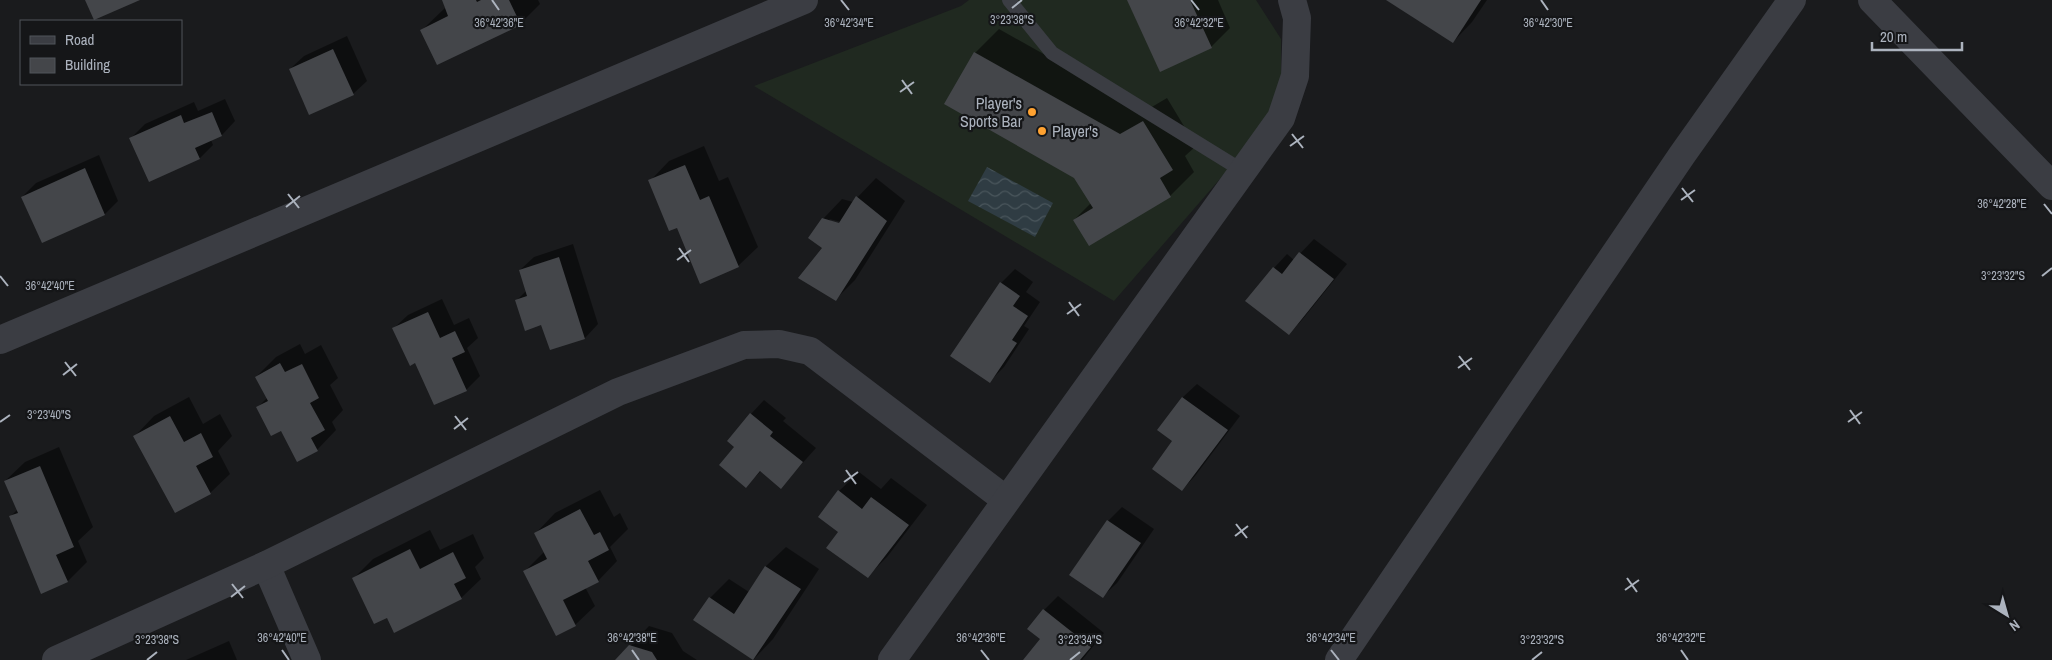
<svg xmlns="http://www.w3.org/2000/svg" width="2052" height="660" font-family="'Archivo Narrow',sans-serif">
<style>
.pitch{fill:#202920}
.water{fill:url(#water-waves)}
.shadow{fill:#0007;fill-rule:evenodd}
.building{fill:#44464a}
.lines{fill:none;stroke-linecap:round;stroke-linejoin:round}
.lane{stroke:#3b3d43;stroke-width:14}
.street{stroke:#3b3d43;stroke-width:28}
.ticks{fill:none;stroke:#acb3be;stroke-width:2}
.poi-dot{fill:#ffa231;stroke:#151618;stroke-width:2}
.labels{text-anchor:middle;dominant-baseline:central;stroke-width:4.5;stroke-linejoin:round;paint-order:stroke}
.poi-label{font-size:16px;fill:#acb3be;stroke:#151618;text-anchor:end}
.ticks-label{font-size:12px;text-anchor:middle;fill:#acb3be;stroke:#151618;stroke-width:4.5;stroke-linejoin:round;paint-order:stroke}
</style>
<defs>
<pattern id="water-waves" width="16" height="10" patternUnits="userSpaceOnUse" patternTransform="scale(1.25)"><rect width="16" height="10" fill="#2f3c43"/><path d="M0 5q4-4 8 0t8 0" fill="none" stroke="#4a565c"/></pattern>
</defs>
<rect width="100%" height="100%" fill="#1a1b1d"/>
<path class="pitch" d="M969,0H1256L1281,39V97L1232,165L1114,301L754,86L961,6Z"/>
<path class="water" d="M987,167L1053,203L1035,237L968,201Z"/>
<g class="shadow">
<path d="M443,0H538L540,4L520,24L422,30L445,8Z"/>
<path d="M1128,0H1218L1230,28L1211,47Z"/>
<path d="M1388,0H1487L1472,22L1453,42Z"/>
<path d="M999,29L1145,111L1167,98L1196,146L1185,156L1194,172L1170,196L1089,244L1074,220L1091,203L1075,177L946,104L975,53Z"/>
<path d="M347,36L367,81L353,94L290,69L304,56Z"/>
<path d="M225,99L235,121L222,135L211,140L213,145L200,158L150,181L131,138L145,124L194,102L198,111Z"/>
<path d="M704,146L719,181L728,177L758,247L738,266L677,226L650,181L669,161Z"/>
<path d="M99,155L118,201L105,214L22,197L36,183Z"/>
<path d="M876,178L905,201L855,280L836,299L824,247L823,219L842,199L853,202ZM829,219L845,223V226L832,222Z"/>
<path d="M1314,239L1347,264L1302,320L1289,334L1274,268L1287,254L1294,260Z"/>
<path d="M573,244L598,324L585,338L542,324L516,301L526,291L520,270L534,257Z"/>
<path d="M1015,269L1033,282L1026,292L1040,302L1024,326L1029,329L1004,367L990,381L1001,283Z"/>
<path d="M442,299L454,325L469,318L478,338L467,348L480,376L466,390L416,362L394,328L408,315Z"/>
<path d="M300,344L305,354L321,345L338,378L330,385L343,410L332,422L336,430L317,450L281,429L257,408L267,398L256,377L276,357Z"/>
<path d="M1197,384L1240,416L1195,476L1182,490L1174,441L1159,430L1183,397Z"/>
<path d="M189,397L203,424L220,414L232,436L218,451L230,474L210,493L135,436L154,416Z"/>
<path d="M764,400L786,418L783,421L816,448L781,487L761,471L746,486L735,447L751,414Z"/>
<path d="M59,447L93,527L78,541L87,562L68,581L10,517L18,509L5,481L25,462Z"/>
<path d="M859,472L881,489L891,478L927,505L887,557L867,577L840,532L839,491Z"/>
<path d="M600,490L614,517L620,513L628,529L610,547L617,561L598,581L585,587L595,606L575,625L525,571L545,551L536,533L555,513Z"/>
<path d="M1122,507L1154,529L1117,583L1103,596L1108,521Z"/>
<path d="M430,530L440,550L473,534L484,558L475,567L481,579L461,598L387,616L353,579L373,559Z"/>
<path d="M786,547L819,569L773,639L754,659L710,598L729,579L749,592L766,566Z"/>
<path d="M1058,596L1104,633L1082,660H1025L1042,639L1044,610Z"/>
<path d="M649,626L672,633L683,651L697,660H617Z"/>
<path d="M229,641L237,660H186Z"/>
</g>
<g class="building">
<path d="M85,0H140L94,20Z"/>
<path d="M442,0H476L477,2L481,0H509L521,25L437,65L420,30L448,16Z"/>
<path d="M1127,0H1190L1212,48L1160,72Z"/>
<path d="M1386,0H1481L1453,43Z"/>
<path d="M333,49L354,95L309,115L289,69Z"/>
<path d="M974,52L1120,134L1143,121L1173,170L1160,178L1171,197L1089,246L1073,220L1093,208L1074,178L944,104Z"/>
<path d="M212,112L222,136L195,148L200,159L149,182L129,138L181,115L184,123Z"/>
<path d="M685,165L700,200L709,196L739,267L700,284L677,228L669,231L648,180Z"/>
<path d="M85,168L105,215L42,243L21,197Z"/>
<path d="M856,196L887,221L836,301L798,278L822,248L808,238L822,218L839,223Z"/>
<path d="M1299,252L1334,279L1289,335L1245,301L1273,267L1282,274Z"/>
<path d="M559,257L585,339L550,350L541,325L525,331L515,300L527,296L519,270Z"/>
<path d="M1000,282L1020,296L1013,306L1028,316L1012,340L1017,343L990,383L950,356Z"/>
<path d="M428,312L440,338L455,331L465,352L452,358L467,391L434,405L415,363L410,366L392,328Z"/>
<path d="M280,363L285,372L302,364L319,398L310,403L325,430L311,438L318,451L297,462L281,431L271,436L256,407L268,401L255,377Z"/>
<path d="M1182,397L1228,430L1182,491L1152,469L1172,441L1157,430Z"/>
<path d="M750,413L773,432L770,436L803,462L781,489L760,471L746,488L719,465L734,447L727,441Z"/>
<path d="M170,416L184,442L201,433L213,457L196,466L211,494L175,513L133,436Z"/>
<path d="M40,466L74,547L56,555L68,582L41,594L9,516L18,513L4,481Z"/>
<path d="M838,490L862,509L871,497L909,525L868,578L826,548L838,532L818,517Z"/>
<path d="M580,509L594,535L600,532L609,550L588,561L599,582L563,600L576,626L556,636L523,571L547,559L534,533Z"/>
<path d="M1107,520L1141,543L1103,598L1069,575Z"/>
<path d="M410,549L420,569L453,552L466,578L454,584L462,599L394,633L387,618L374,624L352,578Z"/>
<path d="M765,566L801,589L753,660L693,620L709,597L734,614Z"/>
<path d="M1043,609L1091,647L1080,660H1023L1040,639L1027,629Z"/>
<path d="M629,645L652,652L657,660H615Z"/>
</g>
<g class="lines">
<path class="lane" d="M1009,0L1052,53L1243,171"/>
<g class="street">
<path d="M1872,0L2052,186"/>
<path d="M0,340L804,0"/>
<path d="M266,565L307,660"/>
<path d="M56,660L266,565L618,392L744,345L779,344L810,351L1006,500"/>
<path d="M892,660L1281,118L1295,76L1297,18L1292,0"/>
<path d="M1339,660L1682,155L1792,0"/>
</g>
</g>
<path class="ticks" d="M492,0L499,10M841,0L849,10M1191,0L1199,10M1541,0L1548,10M1012,8L1022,0M902,80L912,94M900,92L914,82M1292,134L1303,148M1290,146L1304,136M1682,188L1693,202M288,194L299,208M1681,200L1695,190M2044,204L2052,214M286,207L300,196M679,248L689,262M677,260L691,250M0,276L8,286M2042,276L2052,268M1069,302L1079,316M1067,314L1081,304M1459,356L1470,370M65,362L76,376M1458,368L1472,358M63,375L77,364M1850,410L1860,424M455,416L466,430M0,422L10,415M1848,422L1862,412M454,429L468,418M846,470L856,484M844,482L858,472M1236,524L1247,538M1235,536L1248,526M1627,578L1637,592M232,584L243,598M1625,590L1639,580M231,597L245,586M282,650L289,660M632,650L639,660M981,650L989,660M1331,650L1339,660M1681,650L1688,660M147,660L157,652M1070,660L1080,652M1532,660L1542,652"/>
<g class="poi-dot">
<circle cx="1032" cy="112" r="5"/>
<circle cx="1042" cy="131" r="5"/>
</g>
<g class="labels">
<g class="poi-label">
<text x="1022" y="103">Player's<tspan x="1022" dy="18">Sports Bar</tspan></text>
<text x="1052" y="131" text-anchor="start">Player's</text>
</g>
</g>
<g class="ticks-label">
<text x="1012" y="24">3°23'38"S</text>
<text x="499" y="27">36°42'36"E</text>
<text x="849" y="27">36°42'34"E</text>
<text x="1199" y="27">36°42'32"E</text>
<text x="1548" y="27">36°42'30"E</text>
<text x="2002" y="208">36°42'28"E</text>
<text x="2003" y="280">3°23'32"S</text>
<text x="50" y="290">36°42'40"E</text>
<text x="49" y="419">3°23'40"S</text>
<text x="282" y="642">36°42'40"E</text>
<text x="632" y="642">36°42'38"E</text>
<text x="981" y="642">36°42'36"E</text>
<text x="1331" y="642">36°42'34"E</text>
<text x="1681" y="642">36°42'32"E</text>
<text x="157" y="644">3°23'38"S</text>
<text x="1080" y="644">3°23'34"S</text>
<text x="1542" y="644">3°23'32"S</text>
</g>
<rect x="20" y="20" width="162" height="65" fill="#151618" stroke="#51555a"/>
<rect x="30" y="36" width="25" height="8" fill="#3b3d43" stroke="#51555a"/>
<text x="65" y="45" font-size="15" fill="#acb3be">Road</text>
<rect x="30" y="58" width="25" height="15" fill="#44464a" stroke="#51555a"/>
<text x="65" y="70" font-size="15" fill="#acb3be">Building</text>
<g transform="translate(2007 615) rotate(143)" stroke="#151618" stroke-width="4" paint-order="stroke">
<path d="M0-4L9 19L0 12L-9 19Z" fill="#acb3be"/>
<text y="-8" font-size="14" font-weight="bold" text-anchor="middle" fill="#acb3be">N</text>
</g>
<path d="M1872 42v8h90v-8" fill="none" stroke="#acb3be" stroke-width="2.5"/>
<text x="1880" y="42" font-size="15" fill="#acb3be" stroke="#151618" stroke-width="4" paint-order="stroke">20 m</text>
</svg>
